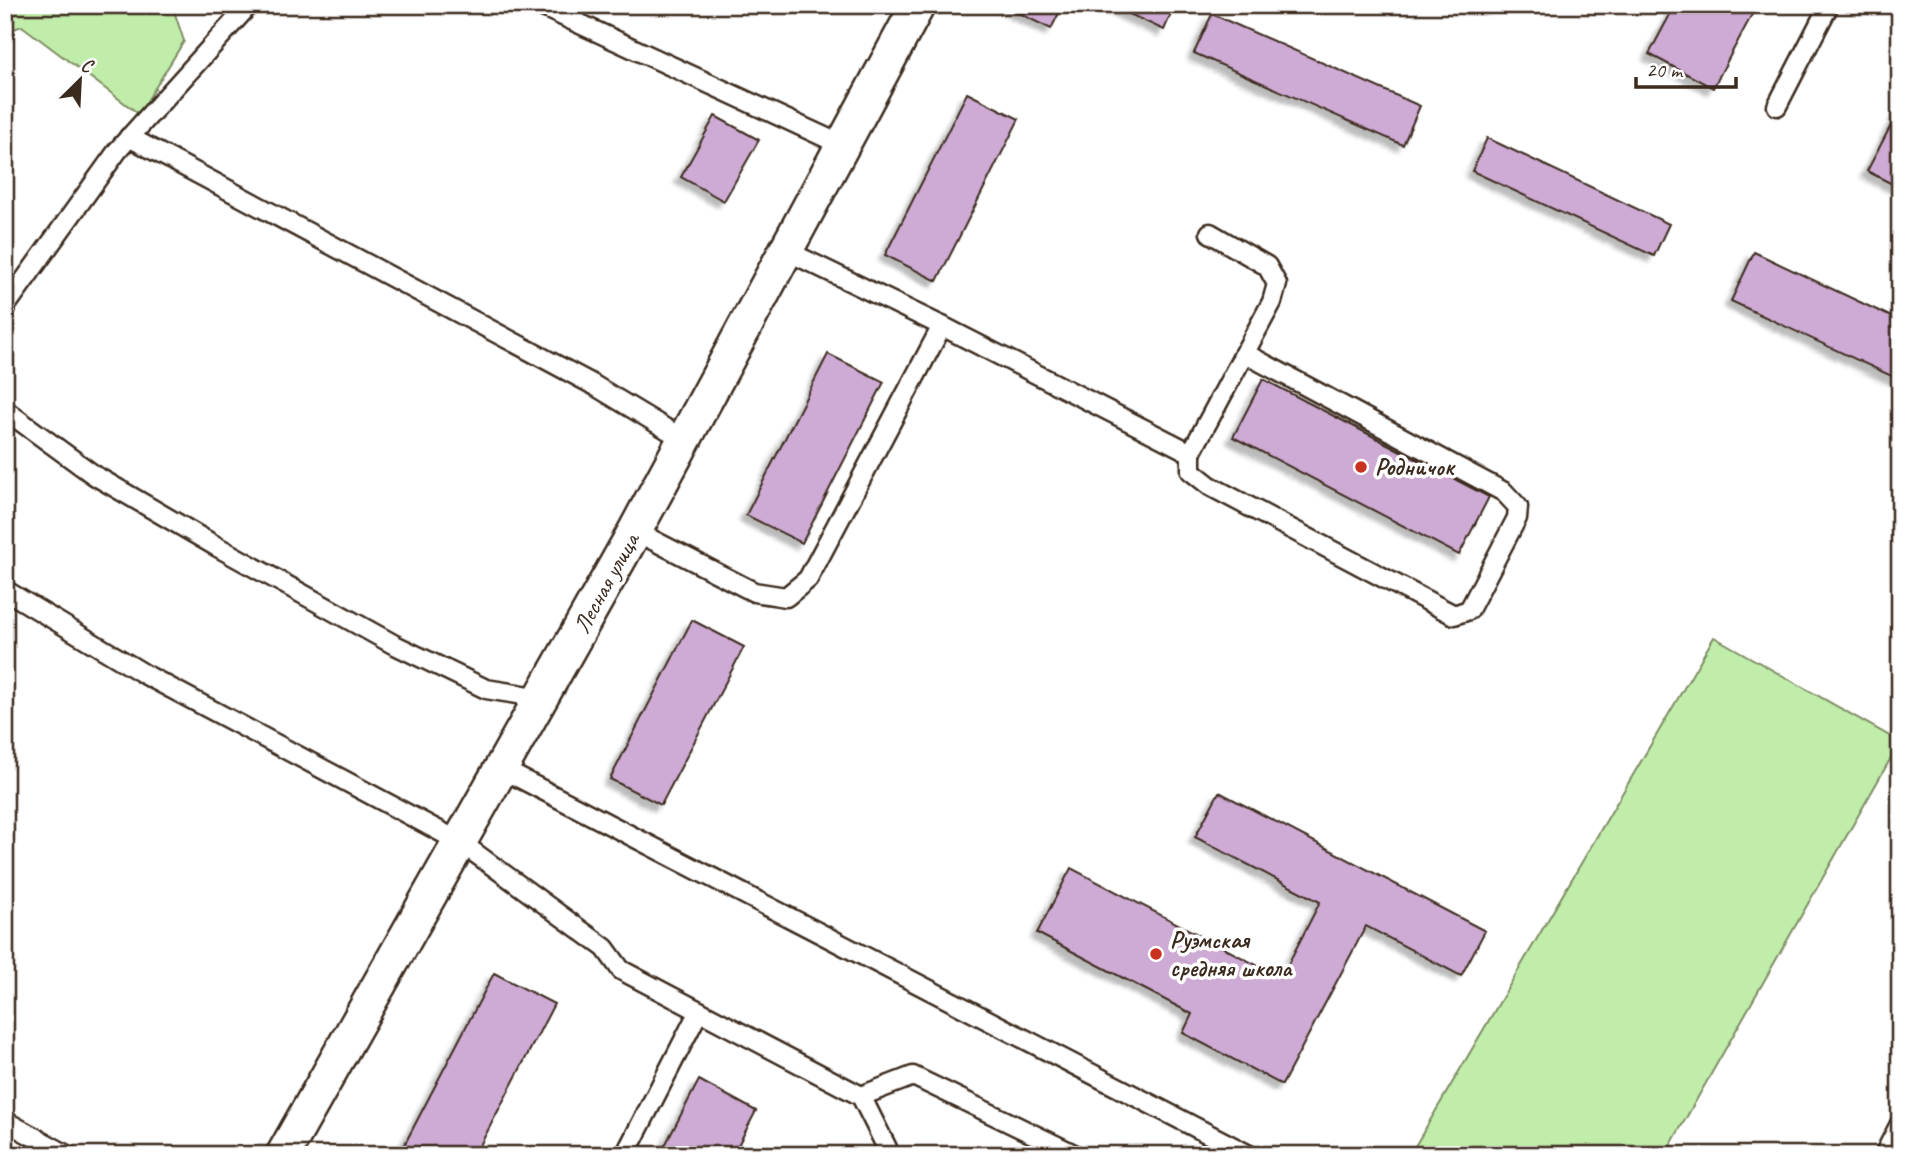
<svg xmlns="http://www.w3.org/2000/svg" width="1905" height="1160" font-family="Caveat,sans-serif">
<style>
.green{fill:#c1edab;stroke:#7e8c64;stroke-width:2}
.building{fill:#ceabd5;stroke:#3b2a1e;stroke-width:2;filter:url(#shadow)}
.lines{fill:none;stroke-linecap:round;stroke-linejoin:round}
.lane-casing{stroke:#3b2a1e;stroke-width:23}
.street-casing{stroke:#3b2a1e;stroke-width:38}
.lane{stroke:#fff;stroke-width:18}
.street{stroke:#fff;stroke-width:33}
.poi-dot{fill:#c8321e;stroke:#fff;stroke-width:2.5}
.labels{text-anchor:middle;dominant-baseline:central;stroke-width:7;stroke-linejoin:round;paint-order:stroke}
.poi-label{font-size:24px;font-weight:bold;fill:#3b2a1e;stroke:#fff;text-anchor:start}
.street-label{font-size:24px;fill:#3b2a1e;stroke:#fff}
</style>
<defs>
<filter id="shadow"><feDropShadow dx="-6" dy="6" stdDeviation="2" flood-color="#0004"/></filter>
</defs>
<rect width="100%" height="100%" fill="#fff"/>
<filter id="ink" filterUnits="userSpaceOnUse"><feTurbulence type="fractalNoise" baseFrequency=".0143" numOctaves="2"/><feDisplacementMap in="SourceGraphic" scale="14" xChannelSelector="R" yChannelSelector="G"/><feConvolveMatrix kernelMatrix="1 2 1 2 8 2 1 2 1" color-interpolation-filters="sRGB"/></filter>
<g filter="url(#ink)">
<g class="green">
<path d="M5,5H172L184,41L139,114L22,26L5,32Z"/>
<path d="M1714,637L1900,742L1665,1155L1411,1153Z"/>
</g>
<g class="building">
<path d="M1002,5H1063L1051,29Z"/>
<path d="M1110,5H1175L1164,30Z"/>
<path d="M1675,5H1757L1713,88L1649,54Z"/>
<path d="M1212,14L1420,106L1403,145L1194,53Z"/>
<path d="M967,93L1019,119L937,281L885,255Z"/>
<path d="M1900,108V188L1867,171Z"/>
<path d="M715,116L759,140L724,201L681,177Z"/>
<path d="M1487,138L1669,224L1654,256L1472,171Z"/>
<path d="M1754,252L1900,321V380L1731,301Z"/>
<path d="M828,354L884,382L802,543L746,515Z"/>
<path d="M1263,379L1489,497L1459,555L1233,437Z"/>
<path d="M692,620L744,647L661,805L610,779Z"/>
<path d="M1219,792L1485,931L1461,976L1366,926L1282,1085L1183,1033L1192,1014L1037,933L1071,868L1281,978L1320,902L1195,837Z"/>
<path d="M494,973L554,1004L475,1155H399Z"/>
<path d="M699,1080L756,1111L733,1155H660Z"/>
</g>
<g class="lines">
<defs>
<g id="lane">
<path d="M539,5L844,146"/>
<path d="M1777,106L1829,5"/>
<path d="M129,137L592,384L683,439"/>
<path d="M5,307L118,150L249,5"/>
<path d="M942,326L1191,453V471L1210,486L1454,615L1469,610L1517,518L1518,507L1504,492L1244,353"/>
<path d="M5,410L94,475L214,545L393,644L486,689L542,698"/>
<path d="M1191,453L1272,302L1277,284L1267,266L1210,233"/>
<path d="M635,531L754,592L786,597L808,579L942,326L787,251"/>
<path d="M5,590L146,675L460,842L605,948L621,970L861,1096L913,1076L1076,1155"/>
<path d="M502,769L1249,1155"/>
<path d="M861,1096L887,1148L884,1155"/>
<path d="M5,1121L67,1155"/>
<path d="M625,1155L699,1011"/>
<path d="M1884,1155L1900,1124"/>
</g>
<path id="street" d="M283,1155L635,531L918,5"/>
</defs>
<use href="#lane" class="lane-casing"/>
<use href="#street" class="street-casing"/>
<use href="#lane" class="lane"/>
<use href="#street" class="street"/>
</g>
</g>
<g class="poi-dot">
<circle cx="1361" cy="467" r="7"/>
<circle cx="1156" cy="954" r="7"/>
</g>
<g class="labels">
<g class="poi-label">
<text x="1375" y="467">Родничок</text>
<text x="1170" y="940">Руэмская<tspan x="1170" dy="28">средняя школа</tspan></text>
</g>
<g class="street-label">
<text transform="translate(606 583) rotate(-61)">Лесная улица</text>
</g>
</g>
<rect width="1905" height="1160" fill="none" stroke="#fff" stroke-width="28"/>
<rect x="14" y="14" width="1877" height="1132" fill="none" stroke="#3b2a1e" stroke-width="2.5" filter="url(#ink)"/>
<g transform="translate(80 80) rotate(24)" stroke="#ffffff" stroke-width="5" paint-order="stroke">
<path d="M0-5L12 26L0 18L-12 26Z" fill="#3b2a1e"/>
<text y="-10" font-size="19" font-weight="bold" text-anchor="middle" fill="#3b2a1e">С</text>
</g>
<path d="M1636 77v10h100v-10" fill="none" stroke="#3b2a1e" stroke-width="3.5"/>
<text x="1646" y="77" font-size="21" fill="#3b2a1e" stroke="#ffffff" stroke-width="5" paint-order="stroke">20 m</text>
</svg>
